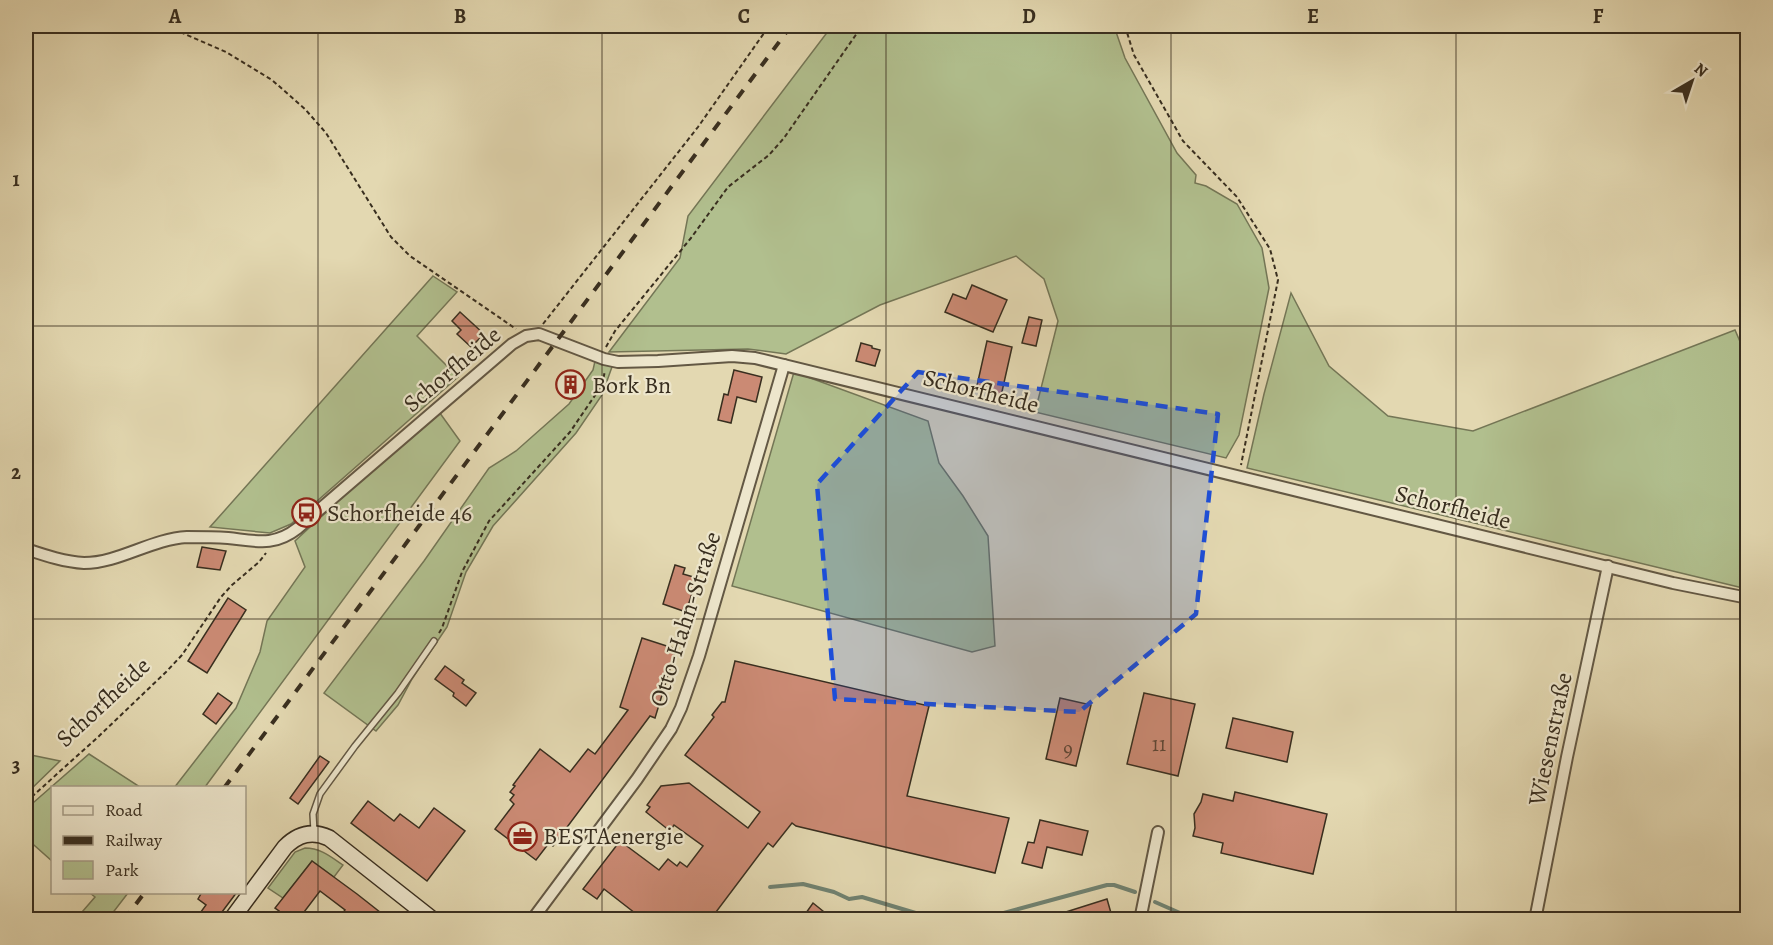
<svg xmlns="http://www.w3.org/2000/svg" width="1773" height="945" font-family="Alegreya,serif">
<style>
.green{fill:#b1bf8e;stroke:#747656;stroke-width:1.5}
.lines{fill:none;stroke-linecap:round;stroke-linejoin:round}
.stream{stroke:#708271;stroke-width:4}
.building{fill:#cb8a74;stroke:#382e1f;stroke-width:1.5}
.lane-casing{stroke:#635844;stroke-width:8}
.street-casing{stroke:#635844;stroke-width:14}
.secondary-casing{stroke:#382e1f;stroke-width:18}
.path{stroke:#382e1f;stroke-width:2;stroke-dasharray:4.5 3;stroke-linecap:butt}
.lane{stroke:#ede6cc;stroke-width:5}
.street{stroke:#ede6cc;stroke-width:10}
.secondary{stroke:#ede6cc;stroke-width:15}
.rail{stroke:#382e1f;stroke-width:4;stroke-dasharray:10 10;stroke-linecap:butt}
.marked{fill:#1d4ed8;fill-opacity:0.2;stroke:#1d4ed8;stroke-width:4.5;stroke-dasharray:12 8;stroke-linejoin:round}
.grid{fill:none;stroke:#382e1f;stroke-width:1.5;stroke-opacity:0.55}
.labels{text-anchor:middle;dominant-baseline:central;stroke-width:4.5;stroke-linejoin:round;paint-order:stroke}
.number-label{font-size:21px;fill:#5d4534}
.street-label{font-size:24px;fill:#382e1f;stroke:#ede6cc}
.poi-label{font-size:24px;fill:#382e1f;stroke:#ede6cc;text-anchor:start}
.neatline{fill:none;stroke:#382e1f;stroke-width:2}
.grid-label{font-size:20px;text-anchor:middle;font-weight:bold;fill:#382e1f}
</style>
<rect width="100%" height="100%" fill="#e3d8b1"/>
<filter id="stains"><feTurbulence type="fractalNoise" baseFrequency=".00333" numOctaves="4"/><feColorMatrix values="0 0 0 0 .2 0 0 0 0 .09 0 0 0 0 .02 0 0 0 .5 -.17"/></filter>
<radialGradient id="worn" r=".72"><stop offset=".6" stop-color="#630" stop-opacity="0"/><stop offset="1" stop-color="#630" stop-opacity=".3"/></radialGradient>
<g class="green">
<path d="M832,26H1114L1125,58L1177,153L1196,175L1195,183L1206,186L1237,204L1262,248L1269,288L1239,435L1226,458L1035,412L1058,321L1044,279L1016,256L880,305L786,354L748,349L609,352L680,258L688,216Z"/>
<path d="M433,276L457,292L417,336L458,377L291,524L270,533L210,527Z"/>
<path d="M1291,293L1329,366L1388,416L1473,431L1735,330L1748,360L1747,589L1247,468L1264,394Z"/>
<path d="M595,361L613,364L602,395L576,433L493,526L466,572L447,627L412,679L398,705L376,731L324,693L424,561L489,468L516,451L569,404L593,370Z"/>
<path d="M794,372L928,421L939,463L963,496L988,536L995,646L972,652L732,586Z"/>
<path d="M437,409L460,441L205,787L174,788L236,708L260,652L267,621L305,567L295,541Z"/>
<path d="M26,754L60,761L26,794Z"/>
<path d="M89,754L140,787L52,788V861L26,838V809Z"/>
<path d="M305,848C321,848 331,857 343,865L334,877L312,861L283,898L268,888L295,852Z"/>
<path d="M90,893H128L108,919H76L95,897Z"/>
</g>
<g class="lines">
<g class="stream">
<path d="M770,887L803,884L834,892L849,899L862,897L919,914L944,918L968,917L978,920"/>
<path d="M1155,902L1196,920"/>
<path d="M978,920L1107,885H1114L1135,892"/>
</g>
</g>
<g class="building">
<path d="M972,285L1007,300L993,332L945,312L953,294L966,299Z"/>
<path d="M460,312L484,334L471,347L457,334L461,330L452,321Z"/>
<path d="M1029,317L1042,320L1036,346L1022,343Z"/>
<path d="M987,341L1012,347L1001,396L976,390Z"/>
<path d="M861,343L872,346V348L880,350L875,366L856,361Z"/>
<path d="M734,370L762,377L756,402L737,397L731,423L718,420L724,394L728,395Z"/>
<path d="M202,547L226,551L220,570L197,567Z"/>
<path d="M675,565L685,568L683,574L697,578L686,612L663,604Z"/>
<path d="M228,598L246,610L207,673L188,661Z"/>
<path d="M642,638L676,649L655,718L650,716L553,846L549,843L536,860L495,829L514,804L510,800L514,795L510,792L515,786L513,785L540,749L570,772L588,749L595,754L628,710L620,707Z"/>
<path d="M735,661L929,706L907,796L1009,818L995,873L796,826L792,823L773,847L768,843L710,920H644L604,889L597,899L583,889L620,841L659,870L668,859L677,866L680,862L687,867L703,846L674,825L670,831L646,812L650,807L647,805L661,786L689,783L748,828L760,812L685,755L714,717L712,715L722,702H725Z"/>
<path d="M445,666L464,680L462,683L476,693L466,706L453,696L454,693L435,679Z"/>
<path d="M218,693L232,703L216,724L203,714Z"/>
<path d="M1144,693L1195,704L1178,776L1127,764Z"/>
<path d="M1060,698L1091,705L1076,766L1046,759Z"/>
<path d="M1233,718L1293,732L1287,762L1226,748Z"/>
<path d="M320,756L329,762L298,804L290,798Z"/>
<path d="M1235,792L1327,814L1313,874L1221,853L1223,843L1193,836L1195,828L1194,814L1201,802L1203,794L1233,801Z"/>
<path d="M368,801L394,821L400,814L419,828L434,808L465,831L427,881L351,823Z"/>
<path d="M1040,820L1088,831L1082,855L1047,847L1042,868L1022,863L1028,842L1034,843Z"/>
<path d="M312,861L357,894L390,920H337L345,910L320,891L298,920H273L279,911L275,908Z"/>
<path d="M202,892H237L216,920H195L206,905L198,899Z"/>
<path d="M1107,899L1113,920H1051L1050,917Z"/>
<path d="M813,903L834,920H801Z"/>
</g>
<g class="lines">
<defs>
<path id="lane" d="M314,832L313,814L320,794L355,746L398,693L434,641"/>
<g id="street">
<path d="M26,549C44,555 64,562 84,563C119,563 151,539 187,537C200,537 214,537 228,538C256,541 274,547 298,528L512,344L526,336L539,334L604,359L618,362L658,361L732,356L755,358L1673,583L1748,598"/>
<path d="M532,920L637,779L671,729L681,708L699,656L784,365"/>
<path d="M1140,920L1158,832"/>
<path d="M1535,920L1567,757L1608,566"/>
</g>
<path id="secondary" d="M231,920L285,847C298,834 312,830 329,838L433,920"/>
</defs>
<use href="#lane" class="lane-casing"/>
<use href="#street" class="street-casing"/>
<use href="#secondary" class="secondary-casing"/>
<g class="path">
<path d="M151,26L180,32L226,52L272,80L305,109L326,133L391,237L410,256L516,329"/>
<path d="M1125,26L1134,55L1183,141L1237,197L1270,249L1278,280L1241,465"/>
<path d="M543,324L698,127L769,26"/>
<path d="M606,347L615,331L691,238L728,187L769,155L784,138L862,26"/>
<path d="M439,633L442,628L462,572L489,521L570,432L598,391L602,384L605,371"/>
<path d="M26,802L98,737L166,672L182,655L221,597L232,585L259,562L266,553"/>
</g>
<use href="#lane" class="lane"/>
<use href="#street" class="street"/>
<use href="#secondary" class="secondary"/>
<g class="rail">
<path d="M224,788L791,26"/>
<path d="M124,920L145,892"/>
</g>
</g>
<path class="marked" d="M918,372L1218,414L1196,614L1079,712L835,699L817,484Z"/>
<path class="grid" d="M318,26V920M602,26V920M886,26V920M1171,26V920M1456,26V920M26,326H1748M26,619H1748"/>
<defs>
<symbol id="building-ring" viewBox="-11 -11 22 22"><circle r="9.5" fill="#ede6cc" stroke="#8f2418" stroke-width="1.5"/><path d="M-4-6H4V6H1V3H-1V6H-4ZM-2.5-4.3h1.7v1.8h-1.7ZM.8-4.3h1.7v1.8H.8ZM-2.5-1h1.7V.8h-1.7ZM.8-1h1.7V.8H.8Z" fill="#8f2418"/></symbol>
<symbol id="bus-ring" viewBox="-11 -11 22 22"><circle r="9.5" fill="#ede6cc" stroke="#8f2418" stroke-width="1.5"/><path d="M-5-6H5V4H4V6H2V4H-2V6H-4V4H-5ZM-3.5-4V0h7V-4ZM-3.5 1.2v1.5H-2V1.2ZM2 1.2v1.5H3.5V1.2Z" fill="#8f2418"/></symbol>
<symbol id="office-ring" viewBox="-11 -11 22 22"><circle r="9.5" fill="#ede6cc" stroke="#8f2418" stroke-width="1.5"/><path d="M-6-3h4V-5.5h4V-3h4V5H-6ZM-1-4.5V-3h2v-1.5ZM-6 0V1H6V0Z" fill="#8f2418"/></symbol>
</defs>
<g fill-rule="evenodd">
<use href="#building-ring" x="554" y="368" width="33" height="33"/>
<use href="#bus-ring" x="290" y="496" width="33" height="33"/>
<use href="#office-ring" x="506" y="820" width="33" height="33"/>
</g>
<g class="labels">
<g class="number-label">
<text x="1159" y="744">11</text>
<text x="1068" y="749">9</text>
</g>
<g class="street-label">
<text transform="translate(452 369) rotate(-40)">Schorfheide</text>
<text transform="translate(981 391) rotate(14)">Schorfheide</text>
<text transform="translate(1453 507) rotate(14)">Schorfheide</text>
<text transform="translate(685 619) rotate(-72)">Otto-Hahn-Straße</text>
<text transform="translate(103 702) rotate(-43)">Schorfheide</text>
<text transform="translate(1550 739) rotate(-78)">Wiesenstraße</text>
</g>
<g class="poi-label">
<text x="592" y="385">Bork Bn</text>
<text x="327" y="513">Schorfheide 46</text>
<text x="543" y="836">BESTAenergie</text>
</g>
</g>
<rect width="1773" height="945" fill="none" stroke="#e3d8b1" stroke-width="66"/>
<rect x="51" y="786" width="195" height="108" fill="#ede6cc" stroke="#a59c87" stroke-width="1.5"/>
<rect x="63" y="806" width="30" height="9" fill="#ede6cc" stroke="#a59c87" stroke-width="1.5"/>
<text x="105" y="816" font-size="18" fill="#382e1f">Road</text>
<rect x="63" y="836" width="30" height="9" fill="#382e1f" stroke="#a59c87" stroke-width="1.5"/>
<text x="105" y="846" font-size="18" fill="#382e1f">Railway</text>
<rect x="63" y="861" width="30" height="18" fill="#b1bf8e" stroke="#a59c87" stroke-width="1.5"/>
<text x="105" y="876" font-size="18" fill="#382e1f">Park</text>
<g transform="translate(1692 81) rotate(39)" stroke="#ede6cc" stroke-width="4.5" paint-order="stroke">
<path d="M0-4.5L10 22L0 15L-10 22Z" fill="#382e1f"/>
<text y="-9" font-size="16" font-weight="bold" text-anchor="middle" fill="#382e1f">N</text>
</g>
<rect x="33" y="33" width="1707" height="879" class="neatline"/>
<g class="grid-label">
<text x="175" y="23">A</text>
<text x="460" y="23">B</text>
<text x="744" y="23">C</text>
<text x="1029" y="23">D</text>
<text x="1313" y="23">E</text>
<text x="1598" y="23">F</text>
<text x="16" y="186">1</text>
<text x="16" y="479">2</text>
<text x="16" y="772">3</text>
</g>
<rect width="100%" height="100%" filter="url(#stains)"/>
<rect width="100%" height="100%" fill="url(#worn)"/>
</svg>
